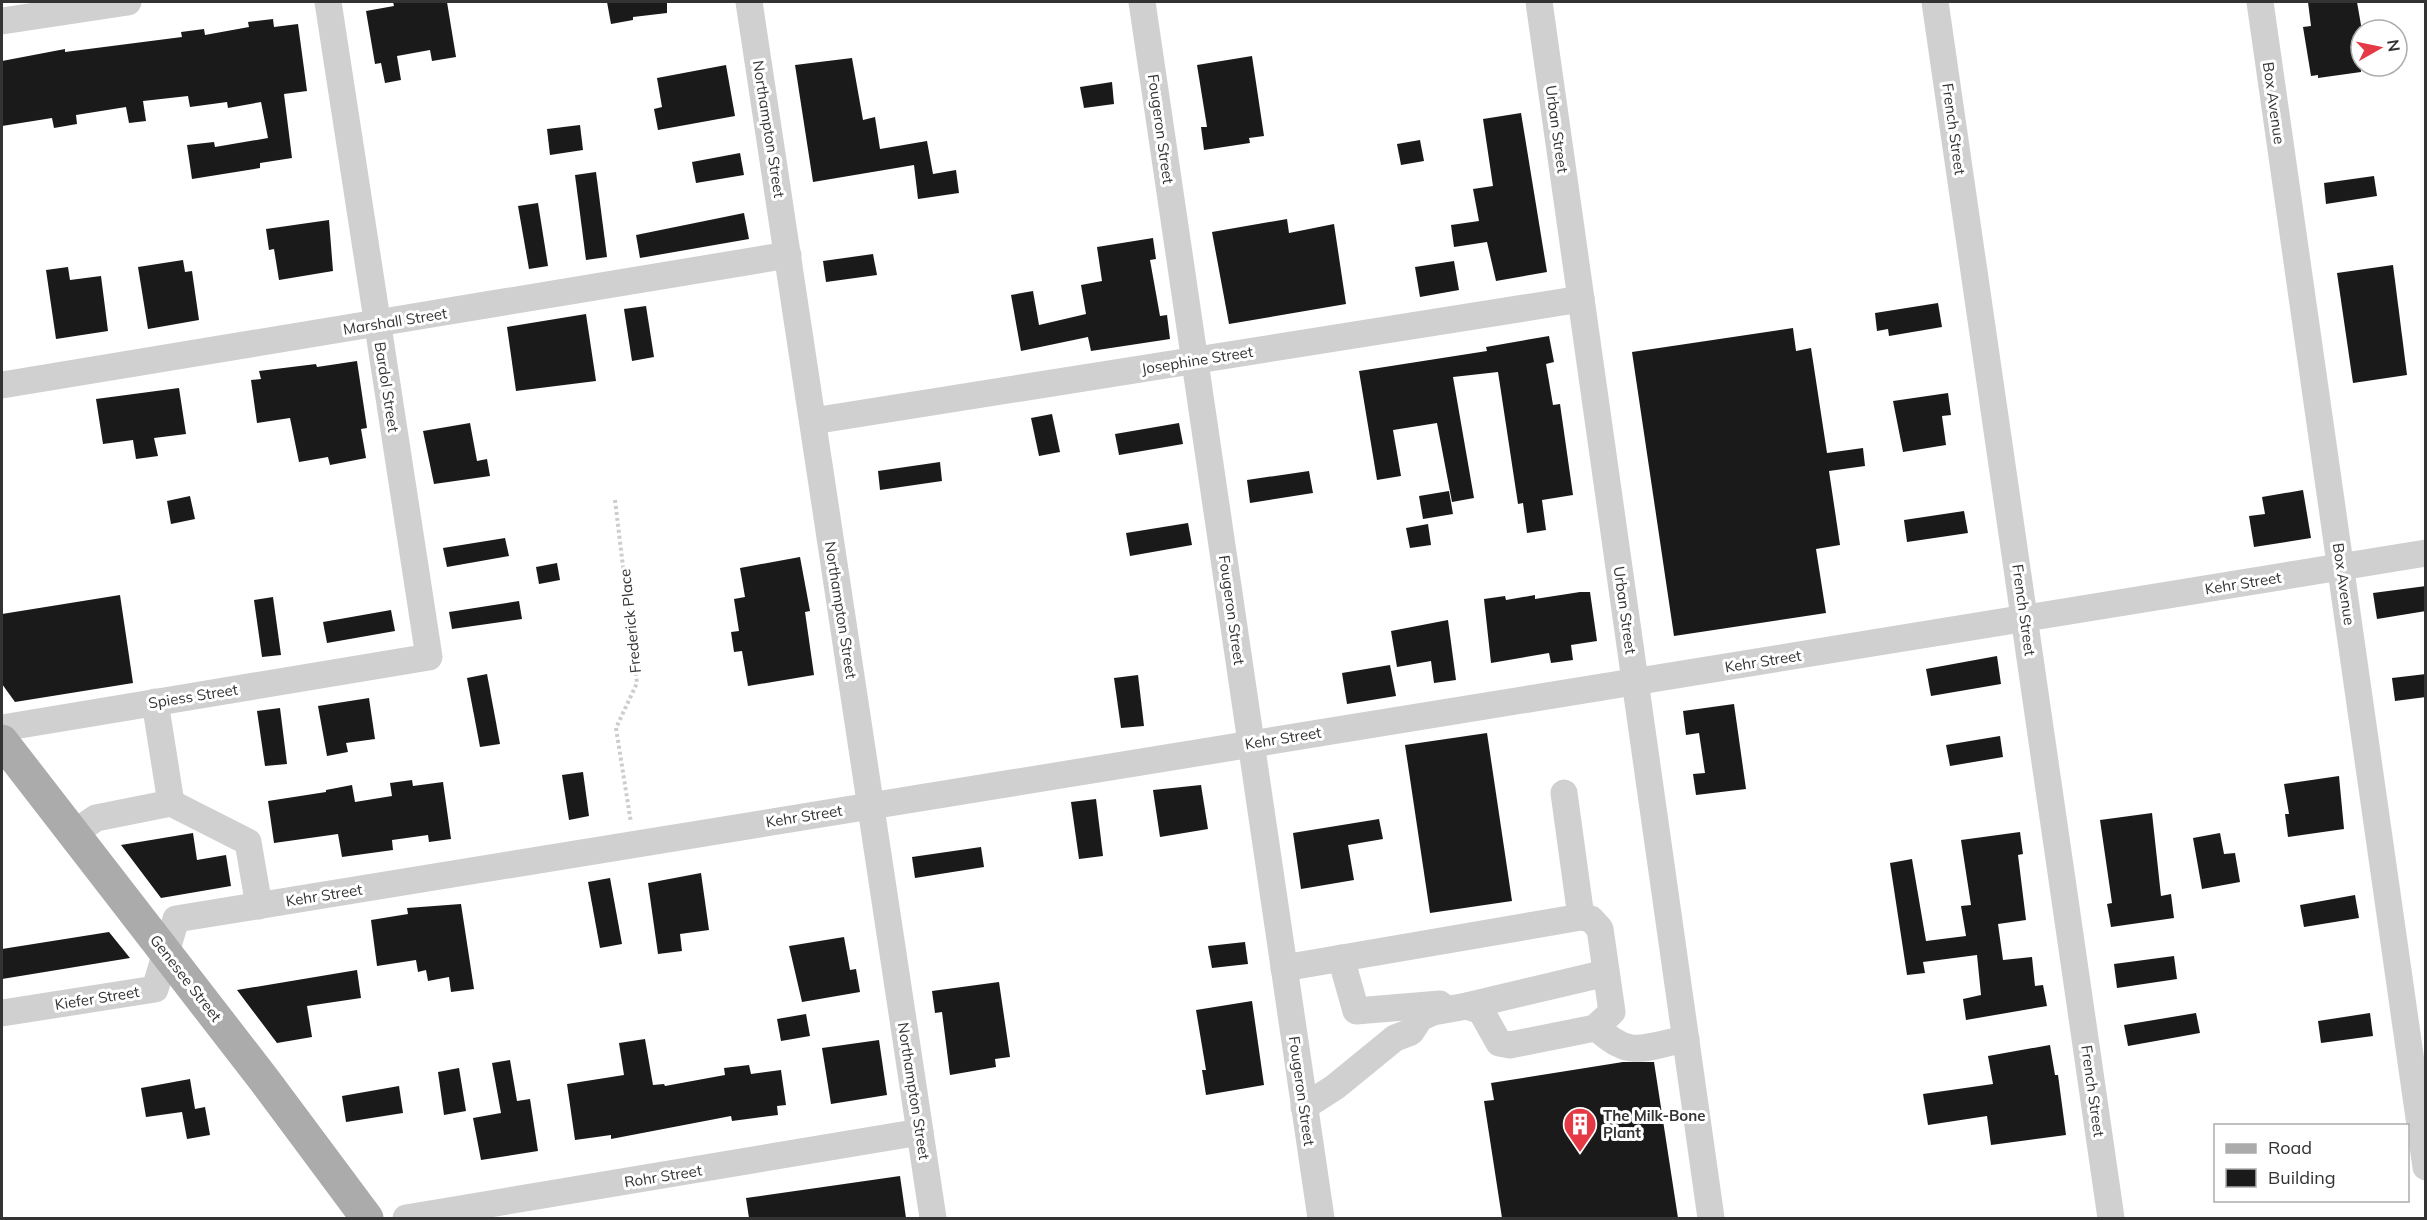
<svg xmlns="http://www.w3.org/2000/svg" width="2427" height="1220" font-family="Mulish,sans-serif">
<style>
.building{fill:#1a1a1a}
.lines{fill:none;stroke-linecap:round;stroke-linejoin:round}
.path{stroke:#cdcdcd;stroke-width:4;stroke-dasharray:3 3;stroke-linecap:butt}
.minor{stroke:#d0d0d0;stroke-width:27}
.major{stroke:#ababab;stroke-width:33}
.labels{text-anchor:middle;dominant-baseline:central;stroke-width:6;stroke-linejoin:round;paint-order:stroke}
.street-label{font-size:15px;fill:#333;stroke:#fff}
.poi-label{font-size:15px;font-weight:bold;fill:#333;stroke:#fff;text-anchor:start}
</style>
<rect width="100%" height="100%" fill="#fff"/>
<g class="building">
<path d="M393,2H447L456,57L432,61L430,50L397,56L401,80L385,83L381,63L375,64L366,11L394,6Z"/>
<path d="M607,2H667V13L633,17V20L611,24Z"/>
<path d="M2308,2H2357L2361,25V72L2318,78V75L2311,76L2303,27L2311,26Z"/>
<path d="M273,19L274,27L298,24L307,91L284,94L292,158L260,163V168L192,179L187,145L214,142L215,147L268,138L261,102L228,108L227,102L190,107L188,96L143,101L146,121L129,123L126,107L76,115L77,124L54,128L52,118L2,126V61L65,49V52L182,37L181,32L204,29L205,35L249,27L248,22Z"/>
<path d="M1252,56L1264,136L1249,138L1250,143L1204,150L1201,127H1207L1197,65Z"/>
<path d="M852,58L863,120L875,117L880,149L927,141L933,174L956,170L959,193L918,199L914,165L813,182L795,65Z"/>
<path d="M726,65L735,116L658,130L654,109L662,107L657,78Z"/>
<path d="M1112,82L1114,104L1084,108L1080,87Z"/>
<path d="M1521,113L1547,272L1496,281L1487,242L1454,247L1451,225L1479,221L1473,189L1493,186L1483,119Z"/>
<path d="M580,125L583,150L550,155L547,129Z"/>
<path d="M1420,140L1424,161L1401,165L1397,144Z"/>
<path d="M740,153L744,175L696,183L692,162Z"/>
<path d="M596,172L607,257L586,260L575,175Z"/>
<path d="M2374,176L2377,196L2326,204L2324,183Z"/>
<path d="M538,203L548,266L529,269L518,206Z"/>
<path d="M744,213L749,239L640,258L636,235Z"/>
<path d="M1287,219L1289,233L1334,224L1346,304L1229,324L1212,232Z"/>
<path d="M329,220L333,271L279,280L274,249L269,250L266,229Z"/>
<path d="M1153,238L1156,259L1150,260L1160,316L1167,315L1170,339L1091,351L1088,337L1021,351L1011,295L1033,291L1039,325L1086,314L1081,285L1102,281L1097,247Z"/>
<path d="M873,254L877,275L826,282L823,261Z"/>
<path d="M183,260L185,272L192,271L199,320L148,329L138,267Z"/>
<path d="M1454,261L1459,290L1420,297L1415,267Z"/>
<path d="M2393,265L2407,375L2353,383L2337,273Z"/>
<path d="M68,267L70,280L101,276L108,331L56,339L46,270Z"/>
<path d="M1938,303L1942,327L1889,336L1888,329L1877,331L1875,313Z"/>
<path d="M646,306L654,357L632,361L624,309Z"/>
<path d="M586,314L596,381L516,391L507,327Z"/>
<path d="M1793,328L1796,351L1811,348L1827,453L1863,448L1865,466L1829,471L1840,545L1816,549L1826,613L1674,636L1632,352Z"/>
<path d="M1549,336L1554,362L1546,364L1553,405L1560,404L1573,495L1542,500L1546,530L1527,533L1523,503L1518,504L1498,372L1453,377L1474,498L1452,502L1437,423L1393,430L1401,476L1377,480L1359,371L1487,351L1486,347Z"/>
<path d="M357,361L367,428L361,429L366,458L330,465L328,457L299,462L290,418L257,423L251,380L261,379L259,371L316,364L317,367Z"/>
<path d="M179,388L186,434L154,438L158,456L136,459L133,440L103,444L96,399Z"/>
<path d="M1948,393L1951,415L1942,416L1946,445L1903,452L1893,401Z"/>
<path d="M1052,414L1060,452L1039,456L1031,418Z"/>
<path d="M470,423L477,461L487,459L490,476L434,484L423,431Z"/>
<path d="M1179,423L1183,444L1119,455L1115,434Z"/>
<path d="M940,462L942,481L880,490L878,471Z"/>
<path d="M1309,471L1313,493L1250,503L1247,480Z"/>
<path d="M2303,490L2311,538L2254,547L2249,516L2265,514L2262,497Z"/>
<path d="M1449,491L1453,514L1423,519L1419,496Z"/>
<path d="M190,496L195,519L171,524L167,501Z"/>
<path d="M1964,511L1968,533L1907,542L1904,520Z"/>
<path d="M1188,523L1192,545L1130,556L1126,533Z"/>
<path d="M1428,524L1431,545L1410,548L1406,528Z"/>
<path d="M505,538L509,556L447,567L443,548Z"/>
<path d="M800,557L810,611L805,612L814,675L748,686L742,651L734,652L731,632L739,631L734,599L745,597L740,568Z"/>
<path d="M557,563L560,580L539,584L536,567Z"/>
<path d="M2426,586V611L2377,619L2373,593Z"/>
<path d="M1580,592H1590L1597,641L1571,645L1573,660L1551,663L1549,653L1491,663L1484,599L1505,596L1506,600L1535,595V599Z"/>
<path d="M120,595L133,683L15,702L2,684V614Z"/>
<path d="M273,597L281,655L262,657L254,600Z"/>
<path d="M519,601L522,619L452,629L449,612Z"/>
<path d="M391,610L395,631L327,643L323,622Z"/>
<path d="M1448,620L1456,680L1434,683L1431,661L1397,667L1391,631Z"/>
<path d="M1997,656L2001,684L1931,696L1926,669Z"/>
<path d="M1390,665L1396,696L1347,704L1342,673Z"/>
<path d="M487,674L500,744L480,747L467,678Z"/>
<path d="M2426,674V697L2395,701L2392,678Z"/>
<path d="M1138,675L1144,726L1121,728L1114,678Z"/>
<path d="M369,698L375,739L346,743L348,752L327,756L318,706Z"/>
<path d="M1734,704L1746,789L1696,795L1693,774L1705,773L1699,733L1686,735L1683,711Z"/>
<path d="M280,708L287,764L265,766L257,711Z"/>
<path d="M1487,733L1512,901L1430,913L1405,745Z"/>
<path d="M2000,736L2003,757L1950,766L1946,745Z"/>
<path d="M583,772L589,816L569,820L562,775Z"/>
<path d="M2339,776L2344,829L2288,837L2285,814H2289L2284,784Z"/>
<path d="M412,780L413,786L443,782L451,839L429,842L428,835L392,840L393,850L342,857L338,834L274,843L268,801L326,792V790L352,785L355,802L392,796L390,783Z"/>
<path d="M1201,785L1208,829L1160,837L1153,790Z"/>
<path d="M1096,799L1103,856L1079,859L1071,802Z"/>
<path d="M2152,813L2161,896L2171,894L2174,918L2111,927L2107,904L2112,903L2100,820Z"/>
<path d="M1379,819L1383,839L1348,845L1354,880L1301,889L1293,833Z"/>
<path d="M2020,832L2023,854L2018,855L2026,920L1998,924L2003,960L2032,957L2035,986L2043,985L2047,1006L1966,1020L1963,999L1981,995L1977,955L1923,962L1925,973L1907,975L1890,863L1912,859L1926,941L1966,936L1961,906L1971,905L1961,840Z"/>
<path d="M193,833L197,860L226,855L231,886L161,898L121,845Z"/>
<path d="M2220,833L2224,854L2235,853L2240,882L2202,889L2193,838Z"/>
<path d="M981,847L984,867L915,878L912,857Z"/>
<path d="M701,873L709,930L680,934L682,951L658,954L648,883Z"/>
<path d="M610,878L622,944L600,948L588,882Z"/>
<path d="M2355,895L2359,918L2304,927L2300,905Z"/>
<path d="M461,904L474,989L451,992L449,977L428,981L426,970L418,972L416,960L377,966L371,920L408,914L407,908Z"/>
<path d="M109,932L130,958L2,979V949Z"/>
<path d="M844,937L850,970L856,969L860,992L802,1002L789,946Z"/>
<path d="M1245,942L1248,964L1212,968L1208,946Z"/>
<path d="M2174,956L2177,979L2117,988L2114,964Z"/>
<path d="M357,970L361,998L307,1006L312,1037L277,1043L237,990Z"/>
<path d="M999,982L1010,1057L995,1059L996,1067L950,1075L942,1012L935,1013L932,991Z"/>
<path d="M1252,1001L1264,1085L1206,1095L1202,1070H1206L1196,1010Z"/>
<path d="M2196,1013L2200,1033L2128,1046L2124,1025Z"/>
<path d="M2370,1013L2373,1036L2321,1043L2318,1021Z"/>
<path d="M806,1014L810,1036L781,1041L777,1019Z"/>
<path d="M645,1039L653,1085L664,1084L665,1086L725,1075L724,1068L749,1065L751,1074L781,1070L786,1105L777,1106L778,1115L732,1121L731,1116L611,1139V1135L575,1140L567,1084L624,1075L619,1043Z"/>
<path d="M879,1040L887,1095L831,1104L822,1048Z"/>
<path d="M2050,1045L2055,1075H2058L2066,1135L1991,1145L1987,1116L1928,1125L1923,1094L1993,1084L1988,1056Z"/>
<path d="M510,1060L517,1101L530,1099L538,1151L481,1160L473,1118L501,1113L492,1063Z"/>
<path d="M1623,1062H1654L1678,1218H1502L1484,1101L1494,1100L1491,1083Z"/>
<path d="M459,1068L466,1111L444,1115L438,1072Z"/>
<path d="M190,1079L195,1109L205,1107L210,1135L187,1139L182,1112L146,1117L141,1088Z"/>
<path d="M399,1086L403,1113L346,1122L342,1096Z"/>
<path d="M900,1176L906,1218H749L746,1198Z"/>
</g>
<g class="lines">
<path class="path" d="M615,500L637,683L616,728L631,823"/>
<g class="minor">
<path d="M749,2L933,1218"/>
<path d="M1142,2L1321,1218"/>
<path d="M1539,2L1711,1218"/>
<path d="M1935,2L2111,1218"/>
<path d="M2260,2L2426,1167"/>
<path d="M2,21L128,2"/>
<path d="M2,385L788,255"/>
<path d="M813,421L1581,299"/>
<path d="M2,728L429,657L328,2"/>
<path d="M1564,793L1581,917"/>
<path d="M171,803L248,842L259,906"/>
<path d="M74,833L96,818L171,803L155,702"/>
<path d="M1341,958L1356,1011L1440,1004"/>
<path d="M1284,968L1581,917L1591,919L1600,929L1612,1012L1595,1028L1510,1045L1499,1043L1481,1011L1467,1006L1433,1012L1420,1018L1411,1032L1395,1038L1335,1087L1304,1107"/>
<path d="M1467,1006L1606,973"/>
<path d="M2,1013L155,989L176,919L2426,553"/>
<path d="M1596,1027C1630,1060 1644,1047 1686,1039"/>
<path d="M406,1218L920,1132"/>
</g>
<path class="major" d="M2,741L265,1081L367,1218"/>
</g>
<defs>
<symbol id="building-pin" viewBox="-11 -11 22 30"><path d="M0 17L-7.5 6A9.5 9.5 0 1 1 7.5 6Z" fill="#e63946" stroke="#fff"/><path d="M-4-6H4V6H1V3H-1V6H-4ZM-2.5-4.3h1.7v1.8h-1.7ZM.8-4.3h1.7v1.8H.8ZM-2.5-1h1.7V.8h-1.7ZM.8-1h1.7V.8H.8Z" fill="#fff"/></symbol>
</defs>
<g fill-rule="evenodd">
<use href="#building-pin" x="1561" y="1105" width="38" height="52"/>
</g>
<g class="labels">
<g class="street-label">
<text transform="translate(2274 103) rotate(82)">Box Avenue</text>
<text transform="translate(769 129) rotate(81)">Northampton Street</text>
<text transform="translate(1161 129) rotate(82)">Fougeron Street</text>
<text transform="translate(1557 129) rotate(82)">Urban Street</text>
<text transform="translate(1954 129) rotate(82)">French Street</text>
<text transform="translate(395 321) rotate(-9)">Marshall Street</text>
<text transform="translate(1197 360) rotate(-9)">Josephine Street</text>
<text transform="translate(387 387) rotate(81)">Bardol Street</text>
<text transform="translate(2243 583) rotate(-9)">Kehr Street</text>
<text transform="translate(2344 584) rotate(82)">Box Avenue</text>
<text transform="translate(841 610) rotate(81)">Northampton Street</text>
<text transform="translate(1232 610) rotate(82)">Fougeron Street</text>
<text transform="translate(1625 610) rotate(82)">Urban Street</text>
<text transform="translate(2024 610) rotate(82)">French Street</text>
<text transform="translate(630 621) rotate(-96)">Frederick Place</text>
<text transform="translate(1763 661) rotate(-9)">Kehr Street</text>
<text transform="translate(193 696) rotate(-9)">Spiess Street</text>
<text transform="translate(1283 738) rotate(-9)">Kehr Street</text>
<text transform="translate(804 816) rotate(-9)">Kehr Street</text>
<text transform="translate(324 895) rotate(-9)">Kehr Street</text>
<text transform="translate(186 978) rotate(52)">Genesee Street</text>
<text transform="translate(97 998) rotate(-9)">Kiefer Street</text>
<text transform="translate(914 1091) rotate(81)">Northampton Street</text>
<text transform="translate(1302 1091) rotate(82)">Fougeron Street</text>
<text transform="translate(2093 1091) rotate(82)">French Street</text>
<text transform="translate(663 1176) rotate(-9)">Rohr Street</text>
</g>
<g class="poi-label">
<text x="1603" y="1115">The Milk-Bone<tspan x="1603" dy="17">Plant</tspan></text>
</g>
</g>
<rect width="2427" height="1220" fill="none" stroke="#333333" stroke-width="6"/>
<rect x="2214" y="1124" width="195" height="78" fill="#ffffff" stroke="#adadad" stroke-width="1.5"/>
<rect x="2226" y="1144" width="30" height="9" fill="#ababab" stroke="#adadad" stroke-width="1.5"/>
<text x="2268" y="1154" font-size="18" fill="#333333">Road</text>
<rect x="2226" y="1169" width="30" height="18" fill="#1a1a1a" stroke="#adadad" stroke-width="1.5"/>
<text x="2268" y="1184" font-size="18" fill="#333333">Building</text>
<g transform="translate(2379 48) rotate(81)"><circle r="28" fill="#ffffff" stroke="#adadad" stroke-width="1.5"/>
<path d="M0-4.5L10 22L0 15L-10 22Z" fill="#e63946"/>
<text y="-9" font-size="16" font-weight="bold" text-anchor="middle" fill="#333333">N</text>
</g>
</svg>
